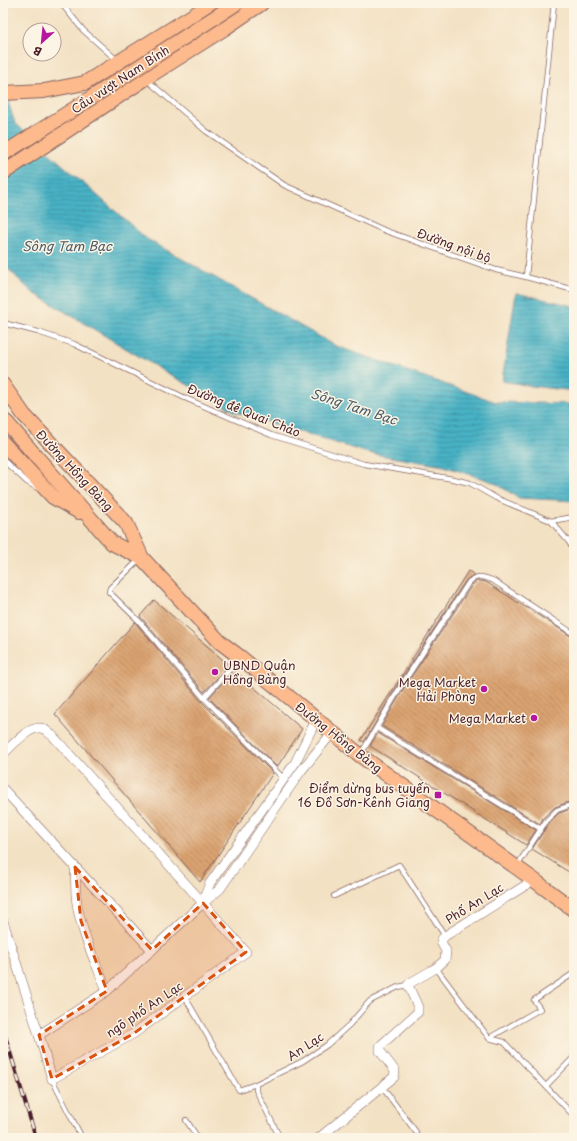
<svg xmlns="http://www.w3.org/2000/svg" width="577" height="1141" font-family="'Playpen Sans',sans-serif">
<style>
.water{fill:url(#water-rules);stroke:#486878}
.building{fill:url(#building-back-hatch)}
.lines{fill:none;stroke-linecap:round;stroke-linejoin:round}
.lane-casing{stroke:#856360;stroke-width:6}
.street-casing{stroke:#856360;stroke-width:10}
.primary-casing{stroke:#856360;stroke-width:16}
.lane{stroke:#fff;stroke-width:4.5}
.street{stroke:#fff;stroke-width:9}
.primary{stroke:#fcba8d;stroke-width:14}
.rail-casing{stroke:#4a1f2b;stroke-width:4}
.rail{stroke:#fcf5e5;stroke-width:2.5;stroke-dasharray:8;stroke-linecap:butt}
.primary-bridge-casing{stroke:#856360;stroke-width:16;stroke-linecap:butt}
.primary-bridge{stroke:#fcba8d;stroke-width:14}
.marked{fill:#d8530f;fill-opacity:0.2;stroke:#d8530f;stroke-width:3;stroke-dasharray:8 5;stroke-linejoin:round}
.poi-dot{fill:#b5179e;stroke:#fcf5e5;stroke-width:1.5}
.labels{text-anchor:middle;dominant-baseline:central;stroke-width:3;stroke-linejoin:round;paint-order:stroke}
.street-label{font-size:12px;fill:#4a1f2b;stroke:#fcf5e5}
.poi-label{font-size:12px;fill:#4a1f2b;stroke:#fcf5e5;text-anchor:end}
.water-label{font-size:13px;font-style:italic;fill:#495a69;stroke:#fcf5e5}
</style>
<defs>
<pattern id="water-rules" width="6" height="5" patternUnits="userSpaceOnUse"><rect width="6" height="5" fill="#47b2c5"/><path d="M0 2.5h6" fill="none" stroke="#3d90a0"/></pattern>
<pattern id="building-back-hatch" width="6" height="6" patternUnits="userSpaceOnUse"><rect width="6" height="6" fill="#daa371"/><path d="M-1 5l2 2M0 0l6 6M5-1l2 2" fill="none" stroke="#b3845d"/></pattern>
</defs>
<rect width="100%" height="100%" fill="#fcf5e5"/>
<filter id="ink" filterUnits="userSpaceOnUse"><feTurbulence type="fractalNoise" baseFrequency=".025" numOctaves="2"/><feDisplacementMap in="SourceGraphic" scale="8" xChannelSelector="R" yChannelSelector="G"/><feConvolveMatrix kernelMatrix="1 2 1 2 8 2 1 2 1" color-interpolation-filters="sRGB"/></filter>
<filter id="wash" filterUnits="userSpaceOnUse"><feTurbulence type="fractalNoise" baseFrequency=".012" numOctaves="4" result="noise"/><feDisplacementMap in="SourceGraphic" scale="16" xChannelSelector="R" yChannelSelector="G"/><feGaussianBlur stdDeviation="0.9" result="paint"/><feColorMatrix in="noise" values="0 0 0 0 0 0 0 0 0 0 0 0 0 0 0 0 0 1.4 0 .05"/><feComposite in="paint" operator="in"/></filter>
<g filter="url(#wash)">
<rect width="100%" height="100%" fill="#f3e1c3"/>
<g class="water">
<path d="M3,87L15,123L147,239L336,346L496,402L574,404V501L519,498L493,482L444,466L368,453L236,412L160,369L32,292L3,264Z"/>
<path d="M516,293L574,306V391L531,386L502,381Z"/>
</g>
<g id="blocks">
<g class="building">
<path d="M468,571L474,574L466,580L398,684L364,742L361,740Z"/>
<path d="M477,581H481L486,582L574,638V800L555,807L543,818L540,824L382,726L404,688L472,585Z"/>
<path d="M154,600L229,665L204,692L140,616Z"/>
<path d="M135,622L201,701L273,773L200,882L55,714Z"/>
<path d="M234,670L302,729L277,767L209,698Z"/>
<path d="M378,733L536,830L526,845L370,746Z"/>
<path d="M574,808V864L569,872L532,849L549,823L559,813Z"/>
</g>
</g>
</g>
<g filter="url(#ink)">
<use href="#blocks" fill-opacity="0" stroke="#856360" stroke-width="1"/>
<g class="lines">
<defs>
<g id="lane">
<path d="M61,3L83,30L118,61"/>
<path d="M147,80L206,131L284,185L386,231L496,270L526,277L554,3"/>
<path d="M526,277L574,290"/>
<path d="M3,323L38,332L74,344L185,398L271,435L364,464L453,479L470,483L496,498L551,521L574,517"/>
<path d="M3,460L27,482L39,489"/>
<path d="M551,521L569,542L574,551"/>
<path d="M140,559L110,588L109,592L139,621L204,698L284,779"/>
<path d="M204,698L240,658"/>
<path d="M377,728L541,829"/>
<path d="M361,754L401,686L469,582C478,574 484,577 494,581L574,634"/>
<path d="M517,866L546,821L557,810L574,804"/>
<path d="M334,896L399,865L445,936"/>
<path d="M436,968L489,1038L504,1042L574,1116"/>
<path d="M185,997L239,1090L256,1084"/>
<path d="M489,1038L540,1009L534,1000L574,973"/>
<path d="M52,1079L69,1113L82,1138"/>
<path d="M546,1086L574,1057"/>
<path d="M382,1087L416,1132"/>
<path d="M186,1120L198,1138"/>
<path d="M280,1138L256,1090V1084L303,1061L327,1045L350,1024L370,1001L398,987L408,985"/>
</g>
<g id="street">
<path d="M3,754C12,746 31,723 44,729C47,731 49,734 52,735L203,903L246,952L133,1034L52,1079L39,1035L3,921"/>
<path d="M3,789L152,950"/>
<path d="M75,867C76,879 75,892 77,904C82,935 96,963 107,991"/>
<path d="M203,901L210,883L295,763L316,720"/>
<path d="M39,1035L107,991L203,903L220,889L301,771L332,733"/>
<path d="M319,1138L394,1077L395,1071L380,1051V1046L418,1012V1007L408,985L410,983L436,968L445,960L446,951L441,942L442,939L445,936L534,880"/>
</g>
<g id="primary">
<path d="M3,93L44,91L85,83L213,3"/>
<path d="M3,173L146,78L225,28L262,3"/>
<path d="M3,385L24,415L126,523L142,558L220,642L240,657L361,756L534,880L574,910"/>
<path d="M3,420L7,423L112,543L142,558"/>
<path d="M3,443L53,497L79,512"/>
</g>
</defs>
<use href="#lane" class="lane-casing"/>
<use href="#street" class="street-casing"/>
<use href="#primary" class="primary-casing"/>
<use href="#lane" class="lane"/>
<use href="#street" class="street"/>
<use href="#primary" class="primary"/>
<defs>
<path id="rail" d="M3,1029L36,1138"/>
</defs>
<use href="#rail" class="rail-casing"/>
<use href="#rail" class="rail"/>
<defs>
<path id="primary-bridge" d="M3,154L74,109L237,3"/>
</defs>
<use href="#primary-bridge" class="primary-bridge-casing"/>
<use href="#primary-bridge" class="primary-bridge"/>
</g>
</g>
<path class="marked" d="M75,867L152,950L203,903L246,952L133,1034L52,1079L39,1035L107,991L81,921Z"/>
<g class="poi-dot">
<circle cx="215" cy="672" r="4"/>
<circle cx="484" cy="689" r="4"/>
<circle cx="534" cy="718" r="4"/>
<rect x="434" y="791" width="8" height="8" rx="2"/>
</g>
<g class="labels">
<g class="street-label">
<text transform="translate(120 79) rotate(-33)">Cầu vượt Nam Bính</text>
<text transform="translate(454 245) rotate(20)">Đường nội bộ</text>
<text transform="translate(244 410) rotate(22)">Đường đê Quai Chảo</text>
<text transform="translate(75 470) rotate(47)">Đường Hồng Bàng</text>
<text transform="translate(339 737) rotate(38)">Đường Hồng Bàng</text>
<text transform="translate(474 903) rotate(-32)">Phố An Lạc</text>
<text transform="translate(144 1009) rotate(-34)">ngõ phố An Lạc</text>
<text transform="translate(305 1046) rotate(-33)">An Lạc</text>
</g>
<g class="poi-label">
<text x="223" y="665" text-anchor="start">UBND Quận<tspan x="223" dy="14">Hồng Bàng</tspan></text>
<text x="476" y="682">Mega Market<tspan x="476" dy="14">Hải Phòng</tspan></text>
<text x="526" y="718">Mega Market</text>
<text x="430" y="788">Điểm dừng bus tuyến<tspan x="430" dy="14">16 Đồ Sơn-Kênh Giang</tspan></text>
</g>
<g class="water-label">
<text x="67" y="245">Sông Tam Bạc</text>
<text transform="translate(354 406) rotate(18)">Sông Tam Bạc</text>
</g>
</g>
<rect width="577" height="1141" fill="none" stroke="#fcf5e5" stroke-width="16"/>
<g transform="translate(42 42) rotate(207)"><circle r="19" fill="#fcf5e5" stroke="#b59f9b"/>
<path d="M0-3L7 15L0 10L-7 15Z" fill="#b5179e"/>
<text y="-6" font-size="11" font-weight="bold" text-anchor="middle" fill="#4a1f2b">B</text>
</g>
</svg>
